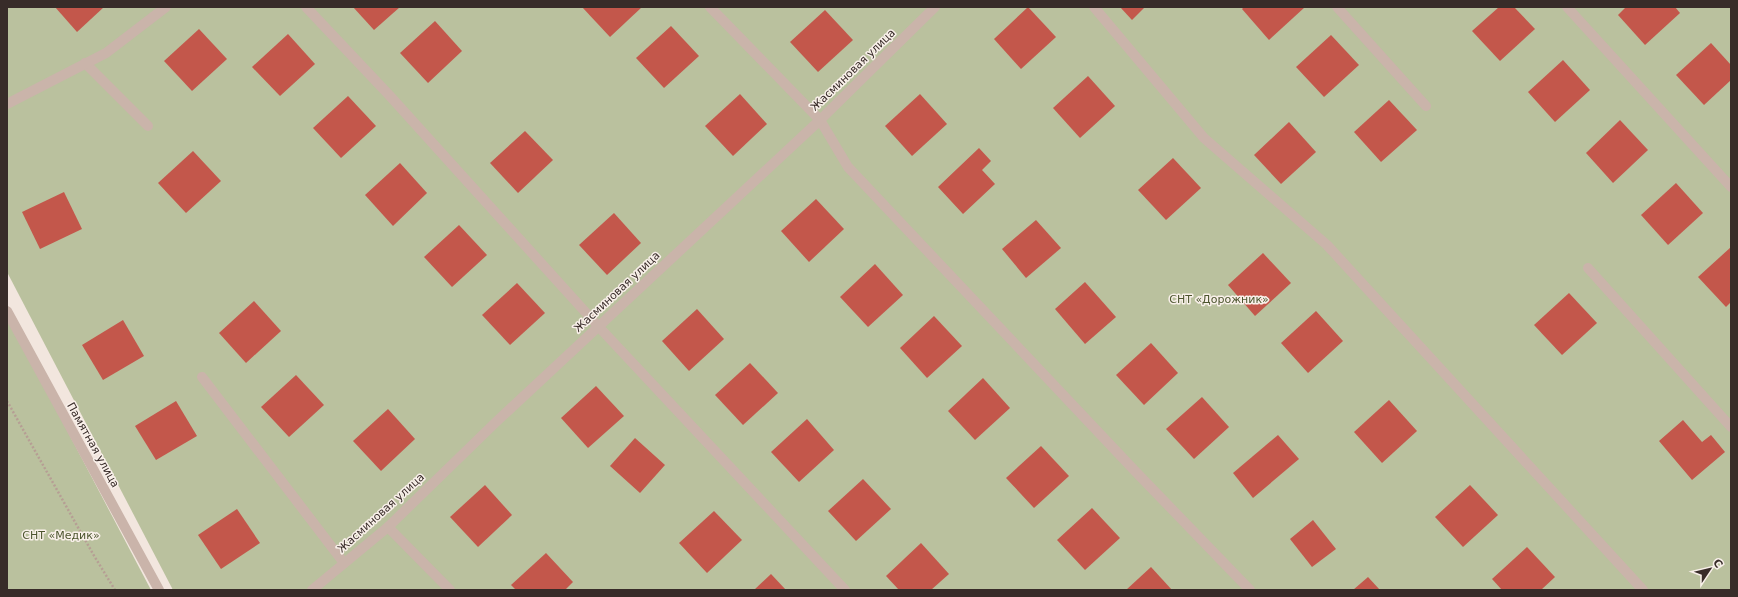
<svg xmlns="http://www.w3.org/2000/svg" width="1738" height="597" font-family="'DejaVu Sans',sans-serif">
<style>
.green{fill:#bac19e}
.building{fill:#c3574b}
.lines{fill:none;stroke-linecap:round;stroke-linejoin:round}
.path{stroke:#b69e94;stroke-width:2.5;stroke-dasharray:2 2;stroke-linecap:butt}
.minor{stroke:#cab4aa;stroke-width:10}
.labels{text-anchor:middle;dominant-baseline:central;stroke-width:3;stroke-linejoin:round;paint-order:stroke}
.street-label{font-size:11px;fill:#382c29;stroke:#f9f0ea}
.park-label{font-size:11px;fill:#4c552e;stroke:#f9f0ea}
</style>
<rect width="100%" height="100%" fill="#f2e6de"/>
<g class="green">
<path d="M7,7H1731V590H173L7,272Z"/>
<path d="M7,316L151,590H7Z"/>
</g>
<g class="building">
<path d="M55,7H104L77,32Z"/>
<path d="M353,7H400L374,30Z"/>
<path d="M582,7H642L610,37Z"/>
<path d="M1028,7L1056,37L1021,69L994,39Z"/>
<path d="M1120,7H1145L1132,20Z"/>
<path d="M1244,7H1305L1269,40L1242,9Z"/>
<path d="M1499,7H1514L1535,29L1500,61L1472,31Z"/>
<path d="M1626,7H1675L1680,13L1645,45L1618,15Z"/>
<path d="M825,10L853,40L818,72L790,42Z"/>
<path d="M435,21L462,51L428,83L400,53Z"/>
<path d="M671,26L699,56L664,88L636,58Z"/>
<path d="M199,29L227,59L192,91L164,61Z"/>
<path d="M288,34L315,64L280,96L252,67Z"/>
<path d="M1331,35L1359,65L1324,97L1296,67Z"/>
<path d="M1711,43L1731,65V80L1704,105L1676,75Z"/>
<path d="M1563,60L1590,90L1555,122L1528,92Z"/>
<path d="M1088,76L1115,106L1080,138L1053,108Z"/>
<path d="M740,94L767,124L733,156L705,126Z"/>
<path d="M920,94L947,124L912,156L885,126Z"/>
<path d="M348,96L376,126L341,158L313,128Z"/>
<path d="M1389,100L1417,130L1381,162L1354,132Z"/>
<path d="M1620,120L1648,150L1613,183L1586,153Z"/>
<path d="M1289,122L1316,152L1281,184L1254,155Z"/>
<path d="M525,131L553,160L518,193L490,163Z"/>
<path d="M979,148L991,161L982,170L995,184L963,214L938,187Z"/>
<path d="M193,151L221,181L186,213L158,183Z"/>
<path d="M1173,158L1201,188L1166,220L1138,190Z"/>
<path d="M400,163L427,193L393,226L365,195Z"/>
<path d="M1676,183L1703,213L1668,245L1641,215Z"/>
<path d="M64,192L82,229L40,249L22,212Z"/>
<path d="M816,199L844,229L809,262L781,231Z"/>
<path d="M614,213L641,243L607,275L579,245Z"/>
<path d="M1036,220L1061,248L1026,278L1002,249Z"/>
<path d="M459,225L487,255L452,287L424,257Z"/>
<path d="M1731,247V302L1726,307L1698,277Z"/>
<path d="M1263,253L1291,283L1255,316L1228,285Z"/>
<path d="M875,264L903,295L868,327L840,297Z"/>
<path d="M1085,282L1116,317L1085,344L1055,309Z"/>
<path d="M517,283L545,313L510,345L482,315Z"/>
<path d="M1569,293L1597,323L1562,355L1534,325Z"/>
<path d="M254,301L281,331L246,363L219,333Z"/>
<path d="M697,309L724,339L689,371L662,341Z"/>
<path d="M1316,311L1343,341L1308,373L1281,343Z"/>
<path d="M934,316L962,346L927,378L900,348Z"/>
<path d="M123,320L144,356L103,380L82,345Z"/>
<path d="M1151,343L1178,373L1144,405L1116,375Z"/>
<path d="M750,363L778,393L743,425L715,395Z"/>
<path d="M296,375L324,405L289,437L261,407Z"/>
<path d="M983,378L1010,408L975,440L948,411Z"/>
<path d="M596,386L624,416L588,448L561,418Z"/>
<path d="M1202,397L1229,427L1194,459L1166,429Z"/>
<path d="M1389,400L1417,431L1382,463L1354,432Z"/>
<path d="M176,401L197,436L156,460L135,426Z"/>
<path d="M388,409L415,439L381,471L353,441Z"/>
<path d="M807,419L834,450L799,482L771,452Z"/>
<path d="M1683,420L1702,442L1711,435L1725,452L1692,480L1659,441Z"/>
<path d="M1278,435L1299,459L1253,498L1233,473Z"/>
<path d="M635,438L665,465L640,493L610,466Z"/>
<path d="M1041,446L1069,476L1034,508L1006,478Z"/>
<path d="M863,479L891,509L856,541L828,511Z"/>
<path d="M485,485L512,515L478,547L450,517Z"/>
<path d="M1470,485L1498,515L1463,547L1435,517Z"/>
<path d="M1092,508L1120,538L1085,570L1057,540Z"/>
<path d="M237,509L260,543L221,569L198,535Z"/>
<path d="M714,511L742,540L707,573L679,543Z"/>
<path d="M1313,520L1336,549L1312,567L1290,539Z"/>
<path d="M921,543L949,574L931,590H899L886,576Z"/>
<path d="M1527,547L1555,577L1541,590H1502L1492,579Z"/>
<path d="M546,553L573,582L565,590H516L511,585Z"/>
<path d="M1151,567L1172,590H1126Z"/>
<path d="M771,574L786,590H754Z"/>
<path d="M1368,577L1380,590H1353Z"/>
</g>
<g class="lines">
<path class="path" d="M7,401L93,554L115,590"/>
<g class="minor">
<path d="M306,7L390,96L598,326L845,590"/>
<path d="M710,7L820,120L848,167L1135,471L1250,590"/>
<path d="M1094,7L1204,138L1327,245L1643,590"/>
<path d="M1337,7L1426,106"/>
<path d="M1567,7L1731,187"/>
<path d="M85,63L148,126"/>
<path d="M7,104L106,53L166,7"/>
<path d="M1588,268L1731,427"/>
<path d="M7,311L159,590"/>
<path d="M202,377L344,563"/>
<path d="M388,527L450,590"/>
<path d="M312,590L388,527L496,422L820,120L935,7"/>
</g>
</g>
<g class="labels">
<g class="street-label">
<text transform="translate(853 70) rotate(-44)">Жасминовая улица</text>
<text transform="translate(617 292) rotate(-43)">Жасминовая улица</text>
<text transform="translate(93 445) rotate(61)">Памятная улица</text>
<text transform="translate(381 513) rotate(-42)">Жасминовая улица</text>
</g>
<g class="park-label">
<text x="1219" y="299">СНТ «Дорожник»</text>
<text x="61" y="535">СНТ «Медик»</text>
</g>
</g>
<rect width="1738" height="597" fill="none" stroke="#382c29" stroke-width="16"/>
<g transform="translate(1710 569) rotate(55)" stroke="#f9f0ea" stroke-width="3" paint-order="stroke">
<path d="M0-3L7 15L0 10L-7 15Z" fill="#382c29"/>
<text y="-6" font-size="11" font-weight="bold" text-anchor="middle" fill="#382c29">С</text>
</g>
</svg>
